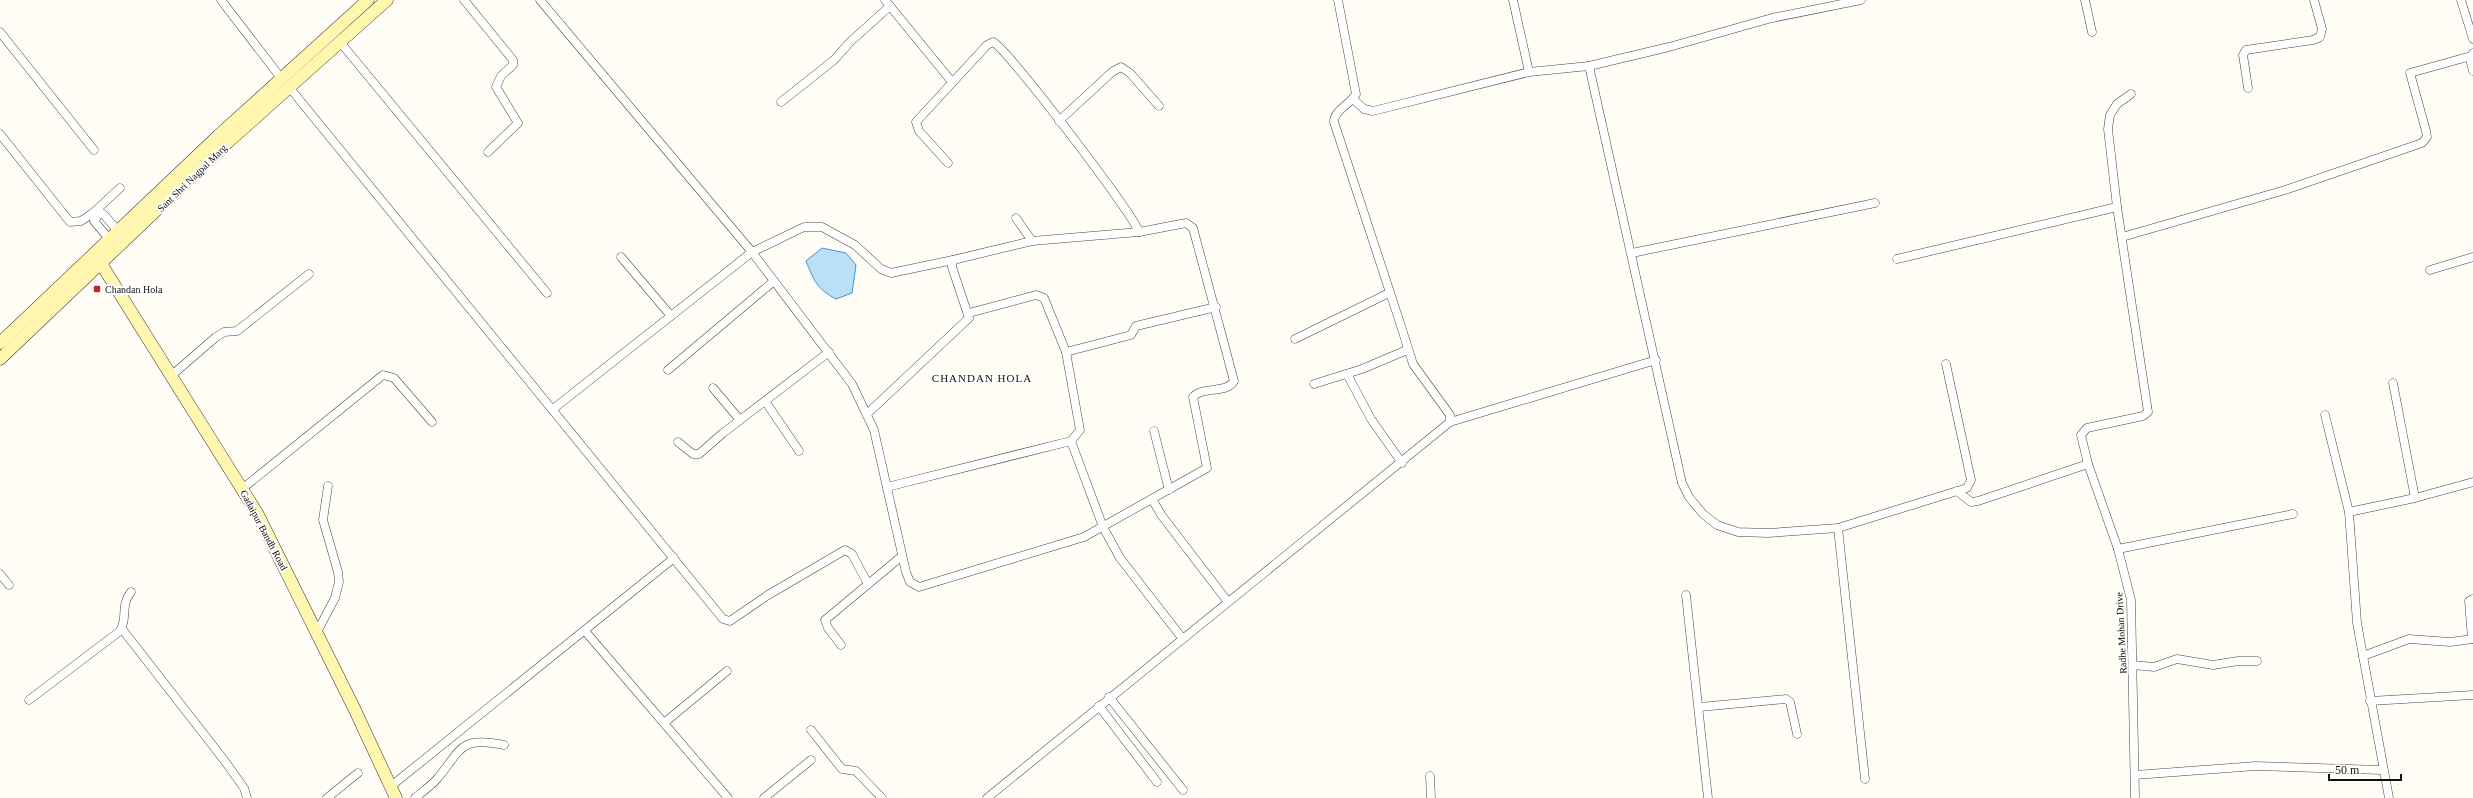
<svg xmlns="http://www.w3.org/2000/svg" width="2473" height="798" font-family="'Times New Roman',serif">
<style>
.water{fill:#b9e0f7;stroke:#3f96cf}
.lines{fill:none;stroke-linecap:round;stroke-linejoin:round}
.street-casing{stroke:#444;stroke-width:9}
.secondary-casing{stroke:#333;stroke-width:13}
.street{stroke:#fff;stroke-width:8}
.secondary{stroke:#fff6b0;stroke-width:12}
.poi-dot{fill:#c4262e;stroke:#fff;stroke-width:1.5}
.labels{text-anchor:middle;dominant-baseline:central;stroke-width:4;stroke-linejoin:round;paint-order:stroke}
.street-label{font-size:10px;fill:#111;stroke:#fff}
.poi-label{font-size:10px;fill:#111;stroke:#fff;text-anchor:start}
.neighbourhood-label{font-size:11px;letter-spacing:1px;fill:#111;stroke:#fff}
</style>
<rect width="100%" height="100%" fill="#fffdf5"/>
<path class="water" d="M822,248L846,253L856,265L852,293L836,299C817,289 814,281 806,261Z"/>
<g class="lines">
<defs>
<g id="street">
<path d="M221,0L281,78"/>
<path d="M464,0L513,60V65L501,76L496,87L518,123L488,152"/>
<path d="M540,0L752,252L852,384L874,430L906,572L910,582L919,587L1084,537L1207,468L1193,397C1202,386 1227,394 1234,381L1193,228L1186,223L1139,232"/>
<path d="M885,0L952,82"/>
<path d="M1513,0L1529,72"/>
<path d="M2085,0L2092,32"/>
<path d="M2461,0L2473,39"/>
<path d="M0,32L94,150"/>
<path d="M340,42L547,293"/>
<path d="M2473,53L2470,59L2473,71"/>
<path d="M1589,66L1669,47L1772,18L1861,0"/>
<path d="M289,87L723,619L730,621L768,595L845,550L852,554L868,584"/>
<path d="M2248,88L2243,55L2246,50L2313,40L2320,37L2322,29L2314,0"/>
<path d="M2131,94L2117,104L2110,115L2108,129L2117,207L2148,412L2143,416L2087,428L2081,435L2088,464L2118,549L2131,600L2135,798"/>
<path d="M1353,99L1364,109L1373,111L1529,72L1589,66L1682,483L1689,497L1703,514L1717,525L1738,532L1768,533L1838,528L1967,488L1971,480L1946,364"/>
<path d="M781,102L834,60L850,42L890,6"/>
<path d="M1059,121L1112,72L1121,67L1130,73L1159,106"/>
<path d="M0,134L70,222L81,221L93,213L95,216"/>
<path d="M93,213L120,188"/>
<path d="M1016,218L1032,241"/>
<path d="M2122,237L2285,190L2422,143L2427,137L2426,131L2410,73L2471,56"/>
<path d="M110,240L94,221L100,212L104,215L119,232"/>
<path d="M1632,253L1875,203"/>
<path d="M621,257L671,316"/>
<path d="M1897,259L2117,207"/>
<path d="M2430,270L2473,257"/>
<path d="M1295,339L1389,293"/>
<path d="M1066,352L1131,335L1136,326L1216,307"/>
<path d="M668,370L774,281"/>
<path d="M1347,374L1371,419L1402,463"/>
<path d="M172,375L216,337L224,332L237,331L309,274"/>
<path d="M2393,383L2415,498"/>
<path d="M1314,384L1362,369L1407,350"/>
<path d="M713,388L740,420"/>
<path d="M765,401L799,451"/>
<path d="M553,409L752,252L804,227H822L855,245L881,269L891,273L953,260"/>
<path d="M867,414L969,318L952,267L953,260L1032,241L1139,232C1134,215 1006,47 993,42L987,45L916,122L919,131L948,163"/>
<path d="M2325,415L2349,512"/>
<path d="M1450,422L1656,360"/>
<path d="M1154,431L1169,490"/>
<path d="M1071,441L1103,527L1120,558L1182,638"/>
<path d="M678,442L693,454H699L723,433L829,352"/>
<path d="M887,487L1071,441L1080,430L1066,352L1044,298L1036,295L969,313"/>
<path d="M242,489L383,375L394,378L432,422"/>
<path d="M1957,491L1971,502L1978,501L2088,464"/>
<path d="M1152,499L1162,516L1228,602"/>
<path d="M1838,528L1865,779"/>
<path d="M2118,549L2293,514"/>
<path d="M0,574L9,585"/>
<path d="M1686,595L1708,798"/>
<path d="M122,629L224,760L244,788L247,798"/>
<path d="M585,631L728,798"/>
<path d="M317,632L335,598L339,582L338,572L323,520L328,486"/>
<path d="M2472,639L2469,601L2473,599"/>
<path d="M841,645L828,628L825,620L902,556"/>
<path d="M2363,656L2409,639L2450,642L2473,639"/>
<path d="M2133,665L2154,667L2177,659L2213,665L2238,661H2257"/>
<path d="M1109,697L1183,790"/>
<path d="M29,700L120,631C128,619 120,605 131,592"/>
<path d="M2370,701L2473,695"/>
<path d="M1099,706L1157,782"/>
<path d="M1700,707L1786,699L1790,702L1797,734"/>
<path d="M664,723L727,671"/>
<path d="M811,730L842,769L856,771L882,798"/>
<path d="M2135,775L2256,766L2382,770"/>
<path d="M1430,776L1431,798"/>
<path d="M390,787L674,558"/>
<path d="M327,798L358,773"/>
<path d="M415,798C422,792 431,786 437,779C462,749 459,736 504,745"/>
<path d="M764,798L811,760"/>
<path d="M987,798L1450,422V415L1413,364L1401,326L1334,122C1334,110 1351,104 1356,94L1338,0"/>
<path d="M2389,798L2357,623L2349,512L2415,498L2473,482"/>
</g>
<g id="secondary">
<path d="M95,254L257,513L354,708L396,798"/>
<path d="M0,343L219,135L368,0"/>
<path d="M0,359L227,143L387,0"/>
</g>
</defs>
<use href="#street" class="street-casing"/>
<use href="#secondary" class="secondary-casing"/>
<use href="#street" class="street"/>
<use href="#secondary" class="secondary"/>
</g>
<rect class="poi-dot" x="93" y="285" width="8" height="8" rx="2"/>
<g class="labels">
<g class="street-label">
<text transform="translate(192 178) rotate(-44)">Sant Shri Nagpal Marg</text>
<text transform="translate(264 530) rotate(62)">Gadaipur Bandh Road</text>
<text transform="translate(2121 633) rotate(-93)">Radhe Mohan Drive</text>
</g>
<g class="poi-label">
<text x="105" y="289">Chandan Hola</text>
</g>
<g class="neighbourhood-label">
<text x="982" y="378">CHANDAN HOLA</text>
</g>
</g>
<path d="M2329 774v6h72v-6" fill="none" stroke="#111111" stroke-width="2"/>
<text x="2335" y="774" font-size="12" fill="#111111" stroke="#ffffff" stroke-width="3" paint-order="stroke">50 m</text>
</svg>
